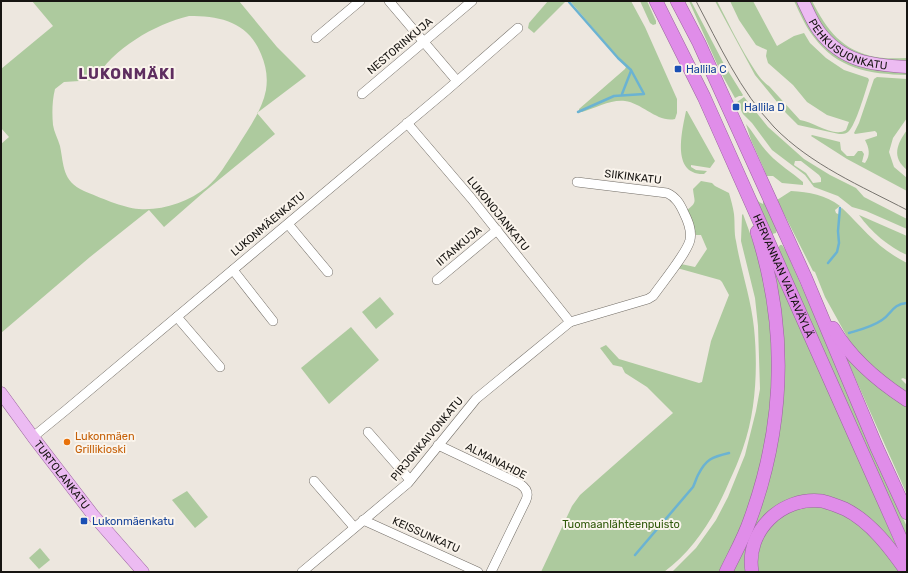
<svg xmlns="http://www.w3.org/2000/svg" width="908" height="573" font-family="Rubik,sans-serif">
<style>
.green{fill:#adca9e;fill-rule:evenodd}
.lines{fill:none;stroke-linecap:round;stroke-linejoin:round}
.stream{stroke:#6bb3d2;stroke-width:2.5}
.minor-casing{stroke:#736e67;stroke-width:10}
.major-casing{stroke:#9a639e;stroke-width:13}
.highway-casing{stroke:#9a639e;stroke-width:14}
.minor{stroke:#fff;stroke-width:9}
.major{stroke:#ecbbf2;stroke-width:12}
.highway{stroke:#e08de9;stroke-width:13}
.tram{stroke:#77746e;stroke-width:1}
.transit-dot{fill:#1a4fb4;stroke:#faf4ec;stroke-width:1.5}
.food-dot{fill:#e8710a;stroke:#faf4ec;stroke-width:1.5}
.labels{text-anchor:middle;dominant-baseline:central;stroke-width:4;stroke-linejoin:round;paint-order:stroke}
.street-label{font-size:11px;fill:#171512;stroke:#faf4ec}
.transit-label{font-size:11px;fill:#164399;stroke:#faf4ec;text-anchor:start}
.food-label{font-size:11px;fill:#c56008;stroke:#faf4ec;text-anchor:start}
.park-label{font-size:11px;fill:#2f590a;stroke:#faf4ec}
.district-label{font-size:15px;font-weight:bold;letter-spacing:1px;fill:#5f2e60;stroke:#faf4ec}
</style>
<rect width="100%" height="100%" fill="#ede7df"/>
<g class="green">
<path d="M32,1H239L277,47L306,76L257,113L275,134L204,192L164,227L149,210L90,257L1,333V144L9,137L1,128V69L53,26ZM189,16C221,16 248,22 261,54C266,66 268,77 266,90C262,111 247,131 236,149C227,162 219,177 207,187C189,202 161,211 139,209C123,208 99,197 84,191C62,181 64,165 60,146C58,139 54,132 53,125C52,114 52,101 55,89L64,82L95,80C112,49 155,24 189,16Z"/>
<path d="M548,1H566L534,33L528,28L529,23Z"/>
<path d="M570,1H631L645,27L677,99V113L675,119C658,123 642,103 625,101C612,99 595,108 582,112L579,111V109L625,69L626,67Z"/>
<path d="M640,1H647L656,21V24L653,25L650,23Z"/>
<path d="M689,1H691L725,66L743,95L742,96H739L735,98L721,73Z"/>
<path d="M715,1H717C726,18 755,79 769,86L800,120C814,122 834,138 846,130L849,122L827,115L807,102L793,85L768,63L766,56L767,50L756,45L739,20L730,1H753L777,46L794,36L804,33L810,43L826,58L844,70L868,78L869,80C865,92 856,125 848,132C845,134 843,134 839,134L798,125L786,113L755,75Z"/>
<path d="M794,1H798L822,41L907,71V75C869,74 837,69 813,36C805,26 800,13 794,1Z"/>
<path d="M808,1H812C827,30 842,51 876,57C886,59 897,58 907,58V62L882,61L848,51L825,32Z"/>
<path d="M877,77L907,79V118L893,138L889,152L894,167L907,178V191L847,159L811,136L812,135L840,142L841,150L847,156H854L858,151H862L864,154L862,162L865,163C871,155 869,148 865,140L877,136V133L875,131L855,134L854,133L859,123L874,79Z"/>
<path d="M744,97L768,127L804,159L830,175L856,188L864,197L907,219V229L866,211L852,207L838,196L814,187L805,175L772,150L752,123L743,114L737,102ZM795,161H801L819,175L821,178V182L813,183L806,173L794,165Z"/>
<path d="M686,111H687L715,161L710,168L691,165V167L696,170L707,171L704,174C671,175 682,131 686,111Z"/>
<path d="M746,124C754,133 760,145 769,154C779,165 792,172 803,182V185L782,183L773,176H767L751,140Z"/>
<path d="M907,130V170C891,157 897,144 907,130Z"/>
<path d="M701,181L712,183L715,186L729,193C731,200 733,207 734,214C735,223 734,233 736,241C741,271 751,298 754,328C758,367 756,411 743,448C739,460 734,471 729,482C714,517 695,549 664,572H541L572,506L580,495L673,413L647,387L625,373L622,367L613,365L600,348L606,345L619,359L699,383L702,382L711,341L729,295L722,282L720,280L677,268L681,264L695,267L707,249L701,235H696L694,228L687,210C698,202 694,201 693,189Z"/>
<path d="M791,191C809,192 826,195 840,206L835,210L836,213L840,215V209L842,208C865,230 877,248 907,263V380L903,378L901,379L907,385V394L892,383L864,359L850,342L825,297L815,272L813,271L777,200Z"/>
<path d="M756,198L759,202L763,204V198L777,230L776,233L772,234Z"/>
<path d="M743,214L756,250L763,278L770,314L772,338V397L762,465L738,537L720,572H672L696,548L716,520L728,497L745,455L756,411L760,389L758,326L755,298L741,241L742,215Z"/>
<path d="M859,215L907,236V255C889,247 871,232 859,215Z"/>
<path d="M780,245H782L786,251L907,527V541L778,248Z"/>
<path d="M765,246L900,554L837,500L770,512L747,572H730L779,418Z"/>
<path d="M380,297L394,314L376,329L362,312Z"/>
<path d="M351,327L379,360L329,404L301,368Z"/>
<path d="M840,344L907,403V495L901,481Z"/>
<path d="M187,491L208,517L195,528L172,500Z"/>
<path d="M813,505L839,510L864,527L902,572H756L755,568L763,534L789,510Z"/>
<path d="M40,548L50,560L39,569L29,558Z"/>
</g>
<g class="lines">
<g class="stream">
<path d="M569,2L618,58L631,70L644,94L614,96L578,112"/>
<path d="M622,94L631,71"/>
<path d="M828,263L837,252L839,243L838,231L840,208"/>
<path d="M849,333C859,330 872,327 882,320C892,314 892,304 907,303"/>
<path d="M635,555L693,487C695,483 696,479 698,475C706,459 712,457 729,453"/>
</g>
<defs>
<g id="minor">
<path d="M389,1L457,81"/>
<path d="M316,38L360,1"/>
<path d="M362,94L472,1"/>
<path d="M407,123L471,198L570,322"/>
<path d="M288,224L328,272"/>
<path d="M233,270L273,321"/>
<path d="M437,280L497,230"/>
<path d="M177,317L220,367"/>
<path d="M368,432L410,480"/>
<path d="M33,437L66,410L447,90L518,28"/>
<path d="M438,445L520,484C526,488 529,493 526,500L491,572"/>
<path d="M314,481L354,527"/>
<path d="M363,520L478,572"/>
<path d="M302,572L408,483L476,399L570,322L648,299L653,296C662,283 687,253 690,240C692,230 688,221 684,213C680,204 676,197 667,193L577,182"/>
</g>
<g id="major">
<path id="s1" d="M803,1C808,11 812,22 819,31C842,62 872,65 907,67"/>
<path id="s2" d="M1,393L33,437L93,515L143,572"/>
</g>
<g id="highway">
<path id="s3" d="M656,1L704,97L907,553"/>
<path d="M677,1L699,43L806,279L877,448L907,513"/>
<path d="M833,328C850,357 879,382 907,400"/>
<path d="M726,572C734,555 744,538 750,520C785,424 788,329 757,232"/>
<path d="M752,572C745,531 782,496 822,501C830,503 838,506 845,509C871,522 891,549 907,572"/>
</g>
</defs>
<use href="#minor" class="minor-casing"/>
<use href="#major" class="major-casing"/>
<use href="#highway" class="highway-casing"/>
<use href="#minor" class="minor"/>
<use href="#major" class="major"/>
<use href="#highway" class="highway"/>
<path class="tram" d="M696,1C719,44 740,91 774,127C811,165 861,186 907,210"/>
</g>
<g class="transit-dot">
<rect x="674" y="65" width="8" height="8" rx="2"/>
<rect x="732" y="103" width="8" height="8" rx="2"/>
<rect x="80" y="517" width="8" height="8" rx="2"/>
</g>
<circle class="food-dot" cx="67" cy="442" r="4"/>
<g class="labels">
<g class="street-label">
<text stroke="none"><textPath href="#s1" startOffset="67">PEHKUSUONKATU</textPath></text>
<text transform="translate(400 46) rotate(-40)">NESTORINKUJA</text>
<text transform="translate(633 177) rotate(7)">SIIKINKATU</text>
<text transform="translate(498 214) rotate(51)">LUKONOJANKATU</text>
<text transform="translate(268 224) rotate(-40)">LUKONMÄENKATU</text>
<text transform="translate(459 246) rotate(-40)">IITANKUJA</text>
<text stroke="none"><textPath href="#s3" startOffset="303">HERVANNAN VALTAVÄYLÄ</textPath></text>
<text transform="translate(427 439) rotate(-50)">PIRJONKAIVONKATU</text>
<text transform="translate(496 461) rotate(27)">ALMANAHDE</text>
<text stroke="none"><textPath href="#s2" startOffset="102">TURTOLANKATU</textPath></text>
<text transform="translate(426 535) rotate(24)">KEISSUNKATU</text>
</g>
<g class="transit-label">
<text x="686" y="69">Hallila C</text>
<text x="744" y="107">Hallila D</text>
<text x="92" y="521">Lukonmäenkatu</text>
</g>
<g class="food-label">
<text x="75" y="436">Lukonmäen<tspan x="75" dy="13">Grillikioski</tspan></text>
</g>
<g class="park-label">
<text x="621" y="524">Tuomaanlähteenpuisto</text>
</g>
<g class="district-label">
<text x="127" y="74">LUKONMÄKI</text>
</g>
</g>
<rect width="908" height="573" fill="none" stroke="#171512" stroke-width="4"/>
</svg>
